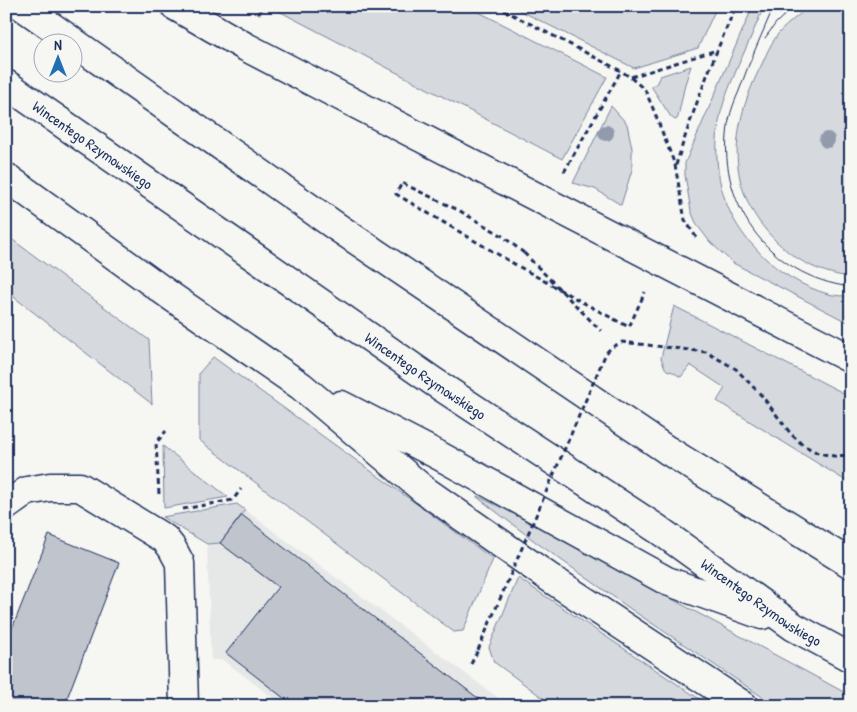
<svg xmlns="http://www.w3.org/2000/svg" width="857" height="712" font-family="'Patrick Hand',sans-serif">
<style>
.built{fill:#e6e7e7}
.green{fill:#d6d9dd;stroke:#78849e}
.building{fill:#c0c4cd;stroke:#1b2f5e}
.lines{fill:none;stroke-linecap:round;stroke-linejoin:round}
.minor-casing{stroke:#1b2f5e;stroke-width:31}
.major-casing{stroke:#1b2f5e;stroke-width:31}
.path{stroke:#1b2f5e;stroke-width:3;stroke-dasharray:5 4;stroke-linecap:butt}
.minor{stroke:#f6f6f2;stroke-width:28}
.major{stroke:#f6f6f2;stroke-width:28}
.tram{stroke:#1b2f5e;stroke-width:1}
.path-bridge{stroke:#1b2f5e;stroke-width:3;stroke-dasharray:5 4;stroke-linecap:butt}
.tree{fill:#929bae}
.labels{text-anchor:middle;dominant-baseline:central;stroke-width:4;stroke-linejoin:round;paint-order:stroke}
.street-label{font-size:15px;fill:#1b2f5e;stroke:#f6f6f2}
</style>
<rect width="100%" height="100%" fill="#f6f6f2"/>
<filter id="ink" filterUnits="userSpaceOnUse"><feTurbulence type="fractalNoise" baseFrequency=".02" numOctaves="2"/><feDisplacementMap in="SourceGraphic" scale="10" xChannelSelector="R" yChannelSelector="G"/><feConvolveMatrix kernelMatrix="1 2 1 2 8 2 1 2 1" color-interpolation-filters="sRGB"/></filter>
<g filter="url(#ink)">
<path class="built" d="M245,510L509,706H284L223,660H211L207,544L220,543Z"/>
<g class="green">
<path d="M274,6H467L607,77L562,159L273,8Z"/>
<path d="M511,6H717L698,48L634,68Z"/>
<path d="M753,6H764C756,26 747,46 738,66C732,81 725,96 721,112C711,156 718,203 747,239C751,244 756,248 760,253C778,272 803,287 828,294C835,296 843,296 851,296V324L733,263L710,242L697,225L691,211L685,175V163Z"/>
<path d="M809,6H851V277C823,274 797,262 777,242C723,190 730,126 762,64C766,55 770,45 776,37C781,28 801,14 809,6Z"/>
<path d="M691,66L685,84L678,117L677,119L675,120L671,117L651,86L656,84L660,76Z"/>
<path d="M611,106L627,124L632,148V170L621,205L595,189L573,183Z"/>
<path d="M6,235L149,340L152,404L6,291Z"/>
<path d="M674,306L851,397V484L717,401L725,388L690,365L681,377L671,371L669,372L665,368L661,358Z"/>
<path d="M213,357L493,559L463,631L454,632L199,440V373Z"/>
<path d="M163,446L228,497L164,508Z"/>
<path d="M477,496L543,527L659,592L851,696V706H776L635,612L537,543L477,497Z"/>
<path d="M237,504L245,510L220,543L207,544L162,517Z"/>
<path d="M518,578L710,706H554L494,662L489,647Z"/>
</g>
<g class="building">
<path d="M242,515L488,706H294L226,653L278,587L220,543Z"/>
<path d="M49,535L119,563L64,706H6V644Z"/>
</g>
<g class="lines">
<defs>
<path id="minor" d="M6,506L27,491L50,487H80L165,539L172,548L180,563L184,706"/>
<g id="major">
<path d="M22,6L334,225L667,450L851,564"/>
<path d="M175,6L246,47L321,86L851,359"/>
<path id="s1" d="M6,84L434,382L659,530L794,627L851,658"/>
<path d="M6,177L172,297L301,386L424,490L550,578L744,706"/>
<path d="M341,405L438,455L667,581L762,615"/>
</g>
</defs>
<use href="#minor" class="minor-casing"/>
<use href="#major" class="major-casing"/>
<g class="path">
<path d="M496,6L621,71L630,77L645,90L652,106L675,165L685,220L698,240"/>
<path d="M259,14L262,6"/>
<path d="M631,77L717,50"/>
<path d="M676,165C693,110 713,58 736,6"/>
<path d="M564,172L621,71"/>
<path d="M524,253L501,235L460,211L402,183L396,194C473,240 550,286 629,327L645,292"/>
<path d="M159,494L156,443L166,431"/>
<path d="M183,509L233,500L241,489"/>
<path d="M471,664L478,650"/>
</g>
<use href="#minor" class="minor"/>
<use href="#major" class="major"/>
<g class="tram">
<path d="M774,6C762,34 749,62 739,91C735,100 731,110 729,120C714,201 768,277 851,287"/>
<path d="M765,38L776,23L794,6"/>
</g>
<g class="path-bridge">
<path d="M524,253L601,331"/>
<path d="M478,650L606,353L612,347L622,342L706,352L736,369L762,396L791,434L803,445L818,453L834,456L851,455"/>
</g>
</g>
<g class="tree">
<circle cx="606" cy="133" r="8"/>
<circle cx="827" cy="140" r="8"/>
</g>
</g>
<g class="labels">
<g class="street-label">
<text stroke="none"><textPath href="#s1" startOffset="106">Wincentego Rzymowskiego</textPath></text>
<text stroke="none"><textPath href="#s1" startOffset="511">Wincentego Rzymowskiego</textPath></text>
<text stroke="none"><textPath href="#s1" startOffset="916">Wincentego Rzymowskiego</textPath></text>
</g>
</g>
<rect width="857" height="712" fill="none" stroke="#f6f6f2" stroke-width="25"/>
<rect x="12" y="12" width="832" height="687" fill="none" stroke="#1b2f5e" stroke-width="2" filter="url(#ink)"/>
<g transform="translate(58 58)"><circle r="24" fill="#f6f6f2" stroke="#9ea6b7"/>
<path d="M0-4L9 19L0 12L-9 19Z" fill="#1f6fb2"/>
<text y="-8" font-size="14" font-weight="bold" text-anchor="middle" fill="#1b2f5e">N</text>
</g>
</svg>
